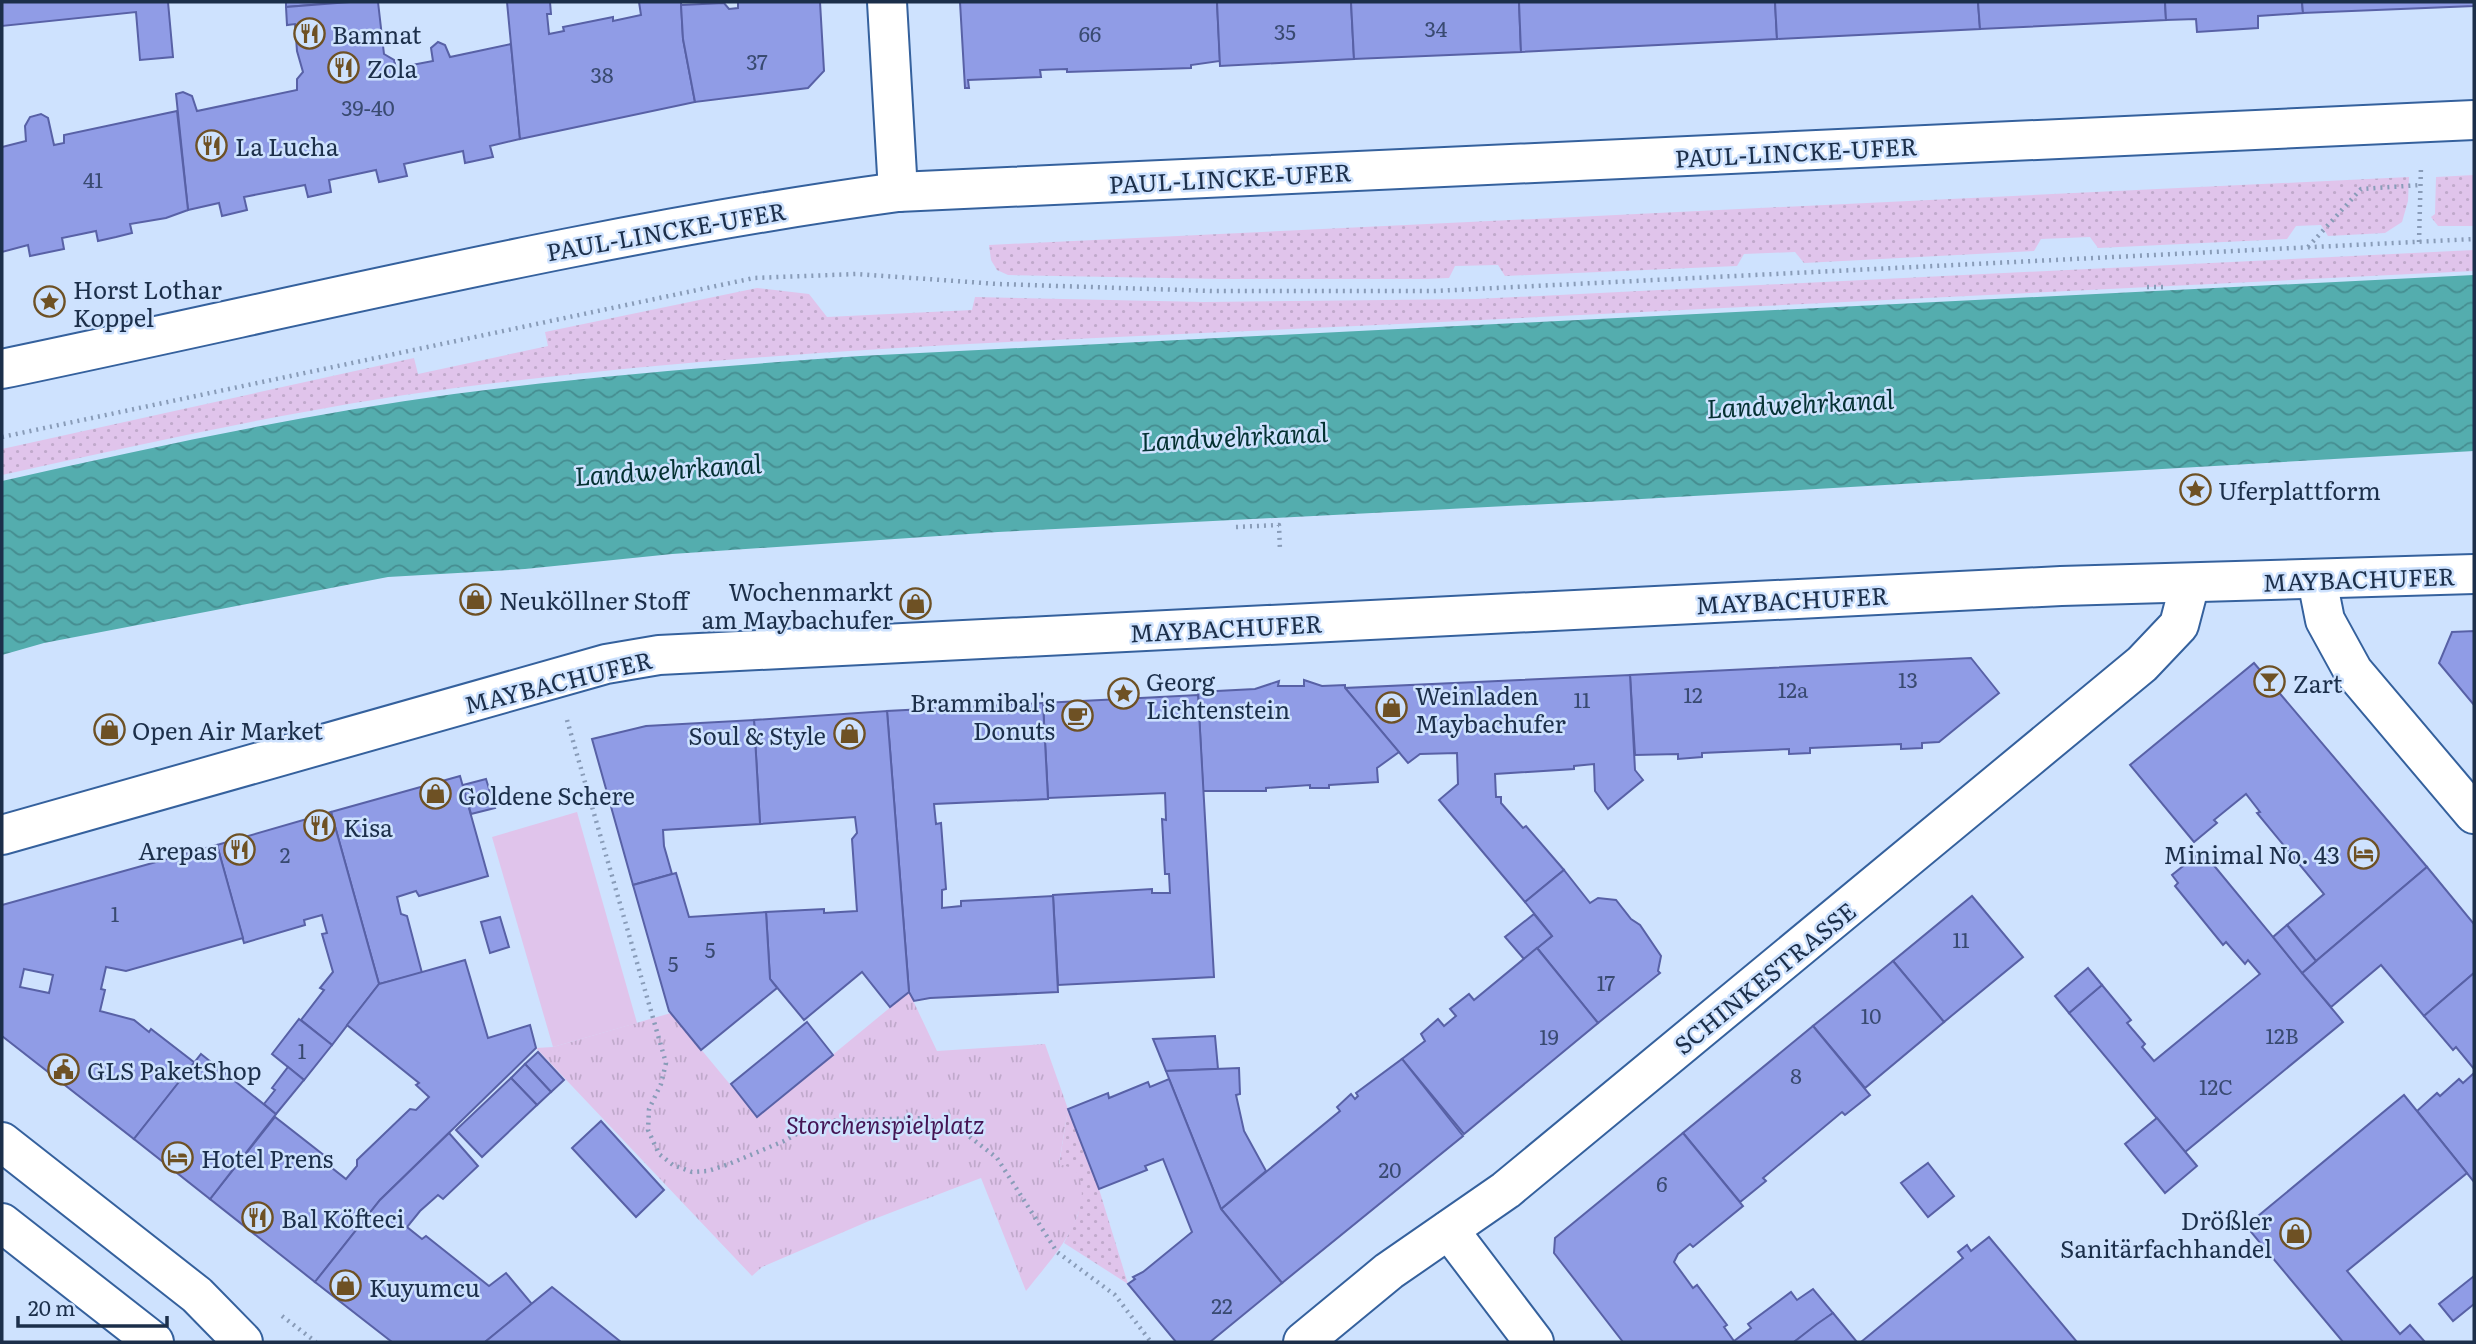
<svg xmlns="http://www.w3.org/2000/svg" width="2476" height="1344" font-family="Literata,serif">
<style>
.grass{fill:url(#grass-dots)}
.park{fill:url(#park-tufts)}
.pitch{fill:#e0c4eb}
.water{fill:url(#water-waves)}
.building{fill:#909ce6;stroke:#5861a6;stroke-width:2;fill-rule:evenodd}
.lines{fill:none;stroke-linecap:round;stroke-linejoin:round}
.street-casing{stroke:#35619d;stroke-width:42}
.secondary-casing{stroke:#35619d;stroke-width:42}
.path{stroke:#899cb8;stroke-width:4.5;stroke-dasharray:2 5;stroke-linecap:butt}
.street{stroke:#fff;stroke-width:38}
.secondary{stroke:#fff;stroke-width:38}
.labels{text-anchor:middle;dominant-baseline:central;stroke-width:5;stroke-linejoin:round;paint-order:stroke}
.number-label{font-size:21px;fill:#394a71}
.poi-label{font-size:24px;fill:#1c2f4a;stroke:#cee2fe;text-anchor:start}
.street-label{font-size:24px;fill:#1c2f4a;stroke:#cee2fe}
.park-label{font-size:24px;font-style:italic;fill:#441454;stroke:#cee2fe}
.water-label{font-size:26px;font-style:italic;fill:#043132;stroke:#cee2fe}
</style>
<defs>
<pattern id="grass-dots" width="8" height="8" patternUnits="userSpaceOnUse" patternTransform="scale(1.75)"><rect width="8" height="8" fill="#e0c4eb"/><path d="M2 2h.1M6 6h.1" fill="none" stroke="#c0a9cb" stroke-width="1.8" stroke-linecap="round"/></pattern>
<pattern id="park-tufts" width="24" height="20" patternUnits="userSpaceOnUse" patternTransform="scale(1.75)"><rect width="24" height="20" fill="#e0c4eb"/><path d="M3 7l-1-3M5 7V3M7 7l1-3M15 17l-1-3M17 17v-4M19 17l1-3" fill="none" stroke="#c0a9cb"/></pattern>
<pattern id="water-waves" width="16" height="10" patternUnits="userSpaceOnUse" patternTransform="scale(1.75)"><rect width="16" height="10" fill="#54adae"/><path d="M0 5q4-4 8 0t8 0" fill="none" stroke="#458d90"/></pattern>
</defs>
<rect width="100%" height="100%" fill="#cee2fe"/>
<g class="grass">
<path d="M2474,175V226H2438L2431,217L2435,214L2436,177Z"/>
<path d="M2409,177L2408,201L2402,222L2385,233L2328,236L2321,225L2296,226L2287,239L2098,248L2090,237L2041,239L2034,251L1804,263L1795,252L1744,254L1737,266L1505,276L1498,265L1455,266L1449,278L1426,279H1220L1008,275L997,270L991,260L989,245Z"/>
<path d="M2474,250V271C2108,289 1743,307 1377,325C1069,340 761,348 455,388C302,408 152,442 2,475V449L414,358L418,374L548,346L545,332L757,288L809,294L827,317L972,310L975,297L1204,302L1476,299Z"/>
<path d="M1068,1109L1099,1189L1128,1284L1064,1243L1078,1215L1079,1206L1059,1165Z"/>
</g>
<path class="park" d="M909,992L937,1051L1045,1044L1068,1109L1059,1164L1075,1169C1100,1210 1050,1260 1026,1291L981,1178L869,1221L762,1267L752,1276L536,1048L553,1047L671,1013L757,1117Z"/>
<path class="pitch" d="M577,812L637,1023L553,1047L492,837Z"/>
<path class="water" d="M2474,275V451L1607,501L998,532L672,554L525,569L388,577L44,643L2,655V481C152,447 301,415 454,394C588,376 724,366 860,356Z"/>
<g class="building">
<path d="M2,2H168L173,57L140,60L136,12L2,26Z"/>
<path d="M286,2H350L286,7Z"/>
<path d="M350,2H378L384,54L394,60L396,68L433,61L431,48L438,42L445,45L450,57L511,44L520,139L490,146L493,157L465,163L463,151L404,164L407,176L379,182L376,170L329,180L331,192L308,197L305,185L244,197L247,210L222,216L219,203L188,210L176,94L183,92L192,96L197,111L297,90V79L303,72L297,51L295,24L287,25L286,7Z"/>
<path d="M507,2H550L551,14H547L549,34L564,31L563,27L613,17V21L641,15L639,2H681L683,39L695,102L520,139Z"/>
<path d="M738,2H820L824,71L808,88L695,102L683,39L681,5L724,3L729,9L738,8Z"/>
<path d="M960,2H1217L1220,61L1191,65V68L1067,72V69L1040,70L1041,77L968,80L969,88H965Z"/>
<path d="M1217,2H1351L1354,59L1220,66Z"/>
<path d="M1351,2H1519L1521,52L1354,59Z"/>
<path d="M1519,2H1775L1777,39L1521,52Z"/>
<path d="M1775,2H1978L1980,29L1777,39Z"/>
<path d="M1978,2H2165L2166,20L1980,29Z"/>
<path d="M2165,2H2302L2303,13L2258,16V28L2197,32L2196,19L2166,20Z"/>
<path d="M2302,2H2474V6L2303,13Z"/>
<path d="M177,111L188,210L166,218L130,224L132,233L116,237L98,241L96,231L62,238L64,249L30,256L28,245L2,252V147L26,141L25,126L30,117L41,114L48,118L54,145L64,143V135Z"/>
<path d="M2474,631V705L2439,663L2452,632Z"/>
<path d="M1971,658L1999,693L1939,742L1922,743V748L1901,749V744L1810,748V753L1789,754V749L1702,753V757L1678,759V754L1635,755L1630,675Z"/>
<path d="M2254,663L2427,867L2316,961L2287,925L2324,894L2257,813L2260,812L2246,794L2214,820L2217,823L2194,842L2130,765Z"/>
<path d="M1630,675L1635,770L1643,780L1608,809L1595,791L1594,764L1574,766V769L1495,774L1496,797H1501V803L1523,828L1526,826L1564,870L1525,902L1439,800L1458,784L1457,753L1420,754L1408,763L1345,688Z"/>
<path d="M1304,680L1322,686L1345,685V688L1399,752L1377,768L1378,782L1329,785V788H1310V785L1266,788V791H1203L1198,692L1255,689L1279,681L1278,686H1304Z"/>
<path d="M1198,695L1214,977L1058,985L1053,895L1152,889V893H1170L1169,874H1165L1162,819L1166,820L1165,793L1048,798L1043,703Z"/>
<path d="M1043,703L1048,799L934,804L936,824L941,823L946,889L942,890V908L961,906V901L1053,896L1058,992L930,998L914,1001L909,992L887,711Z"/>
<path d="M887,711L909,992L890,1007L862,972L804,1020L770,979L766,912L824,909V913L857,911L852,839L857,833L855,817L760,824L754,720Z"/>
<path d="M754,720L760,824L663,830L664,846L672,874L633,885L592,739L646,726Z"/>
<path d="M460,776L488,876L419,896L416,891L397,897L401,914L407,916L422,973L379,984L331,812Z"/>
<path d="M486,779L495,808L471,814L463,785Z"/>
<path d="M331,812L379,984L332,1045L301,1020L324,990L320,988L333,972L322,934L327,933L322,915L304,920L305,925L244,943L217,845Z"/>
<path d="M217,845L243,938L126,971L106,967L101,989L105,990L100,1011L134,1020L149,1032L151,1029L195,1063L134,1139L2,1036V905ZM24,969L53,975L49,993L20,987Z"/>
<path d="M2202,851L2343,1022L2185,1152L2069,1013L2102,985L2131,1020L2127,1023L2145,1044L2142,1047L2154,1061L2260,974L2248,960L2245,964L2226,942L2223,945L2175,886L2178,883L2172,875Z"/>
<path d="M2427,867L2474,924V973L2424,1016L2381,965L2331,1007L2302,973Z"/>
<path d="M1564,870L1590,903L1598,898L1616,900L1631,919L1640,925L1661,956L1658,971L1660,973L1598,1023L1537,948L1552,936L1525,902Z"/>
<path d="M676,873L689,917L766,912L770,979L777,988L701,1050L669,1011L633,885Z"/>
<path d="M1972,896L2023,957L1944,1022L1893,961Z"/>
<path d="M1534,914L1552,936L1524,959L1505,937Z"/>
<path d="M500,917L509,947L490,953L481,922Z"/>
<path d="M2287,925L2316,961L2302,973L2273,937Z"/>
<path d="M1537,948L1598,1023L1464,1134L1402,1059L1425,1041L1421,1034L1438,1019L1444,1026L1456,1016L1450,1009L1469,994L1474,1000Z"/>
<path d="M465,960L488,1038L530,1025L536,1048L380,1200L315,1282L210,1199L275,1117L330,1160L327,1164L346,1179L357,1166V1160L410,1109L416,1110L429,1097L416,1085L419,1083L347,1025L379,984Z"/>
<path d="M1893,961L1944,1022L1865,1088L1813,1026Z"/>
<path d="M2088,968L2102,985L2069,1013L2055,996Z"/>
<path d="M2474,973V1069L2456,1047L2453,1050L2424,1016Z"/>
<path d="M299,1019L332,1045L304,1080L272,1054Z"/>
<path d="M807,1022L833,1055L757,1117L731,1084Z"/>
<path d="M1813,1026L1870,1095L1845,1115L1842,1112L1763,1178L1766,1181L1740,1202L1683,1133Z"/>
<path d="M1215,1036L1218,1069L1166,1071L1153,1039Z"/>
<path d="M538,1052L564,1080L551,1092L525,1064Z"/>
<path d="M201,1054L276,1114L210,1199L134,1139Z"/>
<path d="M1402,1059L1463,1136L1282,1283L1221,1209L1340,1111L1337,1107L1351,1094L1355,1099L1358,1096L1356,1093Z"/>
<path d="M525,1064L551,1092L537,1105L511,1078Z"/>
<path d="M288,1067L304,1080L276,1114L264,1104L275,1090L272,1088Z"/>
<path d="M1239,1068L1240,1094L1236,1095L1244,1131L1266,1171L1221,1209L1166,1071Z"/>
<path d="M2474,1073V1182L2417,1111L2437,1093L2440,1096L2459,1079L2463,1083Z"/>
<path d="M511,1078L537,1105L482,1157L456,1130Z"/>
<path d="M1169,1079L1221,1209L1282,1283L1210,1342H1176L1128,1284L1135,1279L1133,1277L1143,1272L1192,1232L1163,1159L1145,1166L1147,1170L1099,1189L1068,1109L1108,1093L1109,1098L1148,1082L1150,1087Z"/>
<path d="M2404,1095L2467,1173L2347,1271L2400,1334L2410,1325L2425,1342H2343L2246,1226Z"/>
<path d="M2157,1118L2197,1166L2165,1193L2125,1144Z"/>
<path d="M601,1121L664,1190L636,1217L572,1148Z"/>
<path d="M449,1133L478,1166L443,1199L438,1195L420,1211L407,1227L422,1239L426,1236L489,1286L506,1273L532,1304L485,1342H392L315,1282L380,1200Z"/>
<path d="M1683,1133L1743,1206L1693,1247L1690,1244L1678,1254L1674,1262L1693,1288L1697,1285L1727,1325L1724,1327L1734,1341L1751,1328L1748,1324L1791,1292L1797,1300L1813,1289L1833,1313L1794,1342H1623L1554,1253L1555,1238Z"/>
<path d="M1928,1163L1954,1196L1928,1217L1901,1183Z"/>
<path d="M1989,1237L2077,1342H1861L1963,1258L1958,1252L1967,1245L1971,1251Z"/>
<path d="M2474,1276V1304L2453,1321L2439,1304Z"/>
<path d="M552,1287L621,1342H485Z"/>
<path d="M1833,1313L1857,1342H1794L1817,1324Z"/>
</g>
<g class="lines">
<defs>
<g id="street">
<path d="M887,2L898,192"/>
<path d="M2,369C300,307 596,233 898,192L2474,120"/>
<path d="M2317,580L2325,620L2353,671L2474,814"/>
<path d="M2,835L606,664L659,655L2061,586L2474,574"/>
<path d="M1449,1230L1534,1342"/>
<path d="M1303,1342L1389,1271L1506,1190L2142,664L2179,625L2190,583"/>
</g>
<g id="secondary">
<path d="M2,1142L197,1295L243,1342"/>
<path d="M2,1223L154,1342"/>
</g>
</defs>
<use href="#street" class="street-casing"/>
<use href="#secondary" class="secondary-casing"/>
<g class="path">
<path d="M2419,242L2421,166"/>
<path d="M2308,247L2361,189L2421,185"/>
<path d="M2147,287H2165"/>
<path d="M2,437L754,278L856,274L998,284L1212,291H1435L2474,239"/>
<path d="M1236,527L1279,525L1280,551"/>
<path d="M567,720L666,1063L661,1084L649,1109L648,1130L659,1154L673,1165L692,1172L708,1171L729,1164L784,1141L813,1125L829,1121L924,1118L961,1130L997,1158L1057,1252L1115,1295L1151,1342"/>
<path d="M282,1316L316,1342"/>
</g>
<use href="#street" class="street"/>
<use href="#secondary" class="secondary"/>
</g>
<defs>
<symbol id="restaurant-ring" viewBox="-11 -11 22 22"><circle r="9.5" fill="#cee2fe" stroke="#6e5124" stroke-width="1.5"/><path d="M-5-6h1v4h1v-4h1v4h1v-4h1v5L-1.5 .5V6h-2V.5L-5-1ZM5-6V6H3V1.5H1.5Q1.5-4 5-6Z" fill="#6e5124"/></symbol>
<symbol id="sight-ring" viewBox="-11 -11 22 22"><circle r="9.5" fill="#cee2fe" stroke="#6e5124" stroke-width="1.5"/><path d="M0-6L1.8-2.2L6-1.7L2.9 1.2L3.7 5.4L0 3.3L-3.7 5.4L-2.9 1.2L-6-1.7L-1.8-2.2Z" fill="#6e5124"/></symbol>
<symbol id="shop-ring" viewBox="-11 -11 22 22"><circle r="9.5" fill="#cee2fe" stroke="#6e5124" stroke-width="1.5"/><path d="M-5-2.5h2.3a2.7 3.5 0 0 1 5.4 0H5L5.5 6h-11ZM-1.5-2.5h3a1.5 2.3 0 0 0-3 0Z" fill="#6e5124"/></symbol>
<symbol id="bar-ring" viewBox="-11 -11 22 22"><circle r="9.5" fill="#cee2fe" stroke="#6e5124" stroke-width="1.5"/><path d="M-6-5H6L.8 .8V4.5H3.5V6h-7V4.5H-.8V.8Z" fill="#6e5124"/></symbol>
<symbol id="cafe-ring" viewBox="-11 -11 22 22"><circle r="9.5" fill="#cee2fe" stroke="#6e5124" stroke-width="1.5"/><path d="M-5.5-4.5H6V0H3Q3 3.5 0 3.5H-2.5Q-5.5 3.5-5.5 0ZM3-3.2v2h1.7v-2ZM-6 4.5H4V6H-6Z" fill="#6e5124"/></symbol>
<symbol id="hotel-ring" viewBox="-11 -11 22 22"><circle r="9.5" fill="#cee2fe" stroke="#6e5124" stroke-width="1.5"/><path d="M-6-4.5h1.5V1H6V5H4.5V3h-9V5H-6ZM-4 0a1.8 1.8 0 1 1 3.6 0ZM.5 0V-2.5h3Q6-2.5 6 0Z" fill="#6e5124"/></symbol>
<symbol id="civic-ring" viewBox="-11 -11 22 22"><circle r="9.5" fill="#cee2fe" stroke="#6e5124" stroke-width="1.5"/><path d="M-.6-6.5H3V-4.5H.6V-3L4-1V1h2V6H-6V1h2V-1L-.6-3ZM-1.2 2.5V6h2.4V2.5Z" fill="#6e5124"/></symbol>
</defs>
<g fill-rule="evenodd">
<use href="#restaurant-ring" x="292" y="16" width="35" height="35"/>
<use href="#restaurant-ring" x="326" y="50" width="35" height="35"/>
<use href="#restaurant-ring" x="194" y="128" width="35" height="35"/>
<use href="#sight-ring" x="32" y="284" width="35" height="35"/>
<use href="#sight-ring" x="2178" y="472" width="35" height="35"/>
<use href="#shop-ring" x="458" y="582" width="35" height="35"/>
<use href="#shop-ring" x="898" y="586" width="35" height="35"/>
<use href="#bar-ring" x="2252" y="664" width="35" height="35"/>
<use href="#sight-ring" x="1106" y="676" width="35" height="35"/>
<use href="#shop-ring" x="1374" y="690" width="35" height="35"/>
<use href="#cafe-ring" x="1060" y="698" width="35" height="35"/>
<use href="#shop-ring" x="92" y="712" width="35" height="35"/>
<use href="#shop-ring" x="832" y="716" width="35" height="35"/>
<use href="#shop-ring" x="418" y="776" width="35" height="35"/>
<use href="#restaurant-ring" x="302" y="808" width="35" height="35"/>
<use href="#restaurant-ring" x="222" y="832" width="35" height="35"/>
<use href="#hotel-ring" x="2346" y="836" width="35" height="35"/>
<use href="#civic-ring" x="46" y="1052" width="35" height="35"/>
<use href="#hotel-ring" x="160" y="1140" width="35" height="35"/>
<use href="#restaurant-ring" x="240" y="1200" width="35" height="35"/>
<use href="#shop-ring" x="2278" y="1216" width="35" height="35"/>
<use href="#shop-ring" x="328" y="1268" width="35" height="35"/>
</g>
<g class="labels">
<g class="number-label">
<text x="1436" y="27">34</text>
<text x="1285" y="30">35</text>
<text x="1090" y="32">66</text>
<text x="757" y="60">37</text>
<text x="602" y="73">38</text>
<text x="368" y="106">39-40</text>
<text x="93" y="178">41</text>
<text x="1908" y="678">13</text>
<text x="1793" y="688">12a</text>
<text x="1693" y="693">12</text>
<text x="1582" y="698">11</text>
<text x="285" y="853">2</text>
<text x="115" y="912">1</text>
<text x="1961" y="938">11</text>
<text x="710" y="948">5</text>
<text x="673" y="962">5</text>
<text x="1606" y="981">17</text>
<text x="1871" y="1014">10</text>
<text x="2282" y="1034">12B</text>
<text x="1549" y="1035">19</text>
<text x="302" y="1049">1</text>
<text x="1796" y="1074">8</text>
<text x="2216" y="1085">12C</text>
<text x="1390" y="1168">20</text>
<text x="1662" y="1182">6</text>
<text x="1222" y="1304">22</text>
</g>
<g class="poi-label">
<text x="332" y="33">Bamnat</text>
<text x="367" y="67">Zola</text>
<text x="235" y="145">La Lucha</text>
<text x="73" y="288">Horst Lothar<tspan x="73" dy="28">Koppel</tspan></text>
<text x="2218" y="489">Uferplattform</text>
<text x="893" y="590" text-anchor="end">Wochenmarkt<tspan x="893" dy="28">am Maybachufer</tspan></text>
<text x="499" y="599">Neuköllner Stoff</text>
<text x="1146" y="680">Georg<tspan x="1146" dy="28">Lichtenstein</tspan></text>
<text x="2293" y="682">Zart</text>
<text x="1415" y="694">Weinladen<tspan x="1415" dy="28">Maybachufer</tspan></text>
<text x="1055" y="701" text-anchor="end">Brammibal's<tspan x="1055" dy="28">Donuts</tspan></text>
<text x="132" y="729">Open Air Market</text>
<text x="826" y="734" text-anchor="end">Soul &amp; Style</text>
<text x="458" y="794">Goldene Schere</text>
<text x="343" y="826">Kisa</text>
<text x="217" y="849" text-anchor="end">Arepas</text>
<text x="2340" y="853" text-anchor="end">Minimal No. 43</text>
<text x="87" y="1069">GLS PaketShop</text>
<text x="201" y="1157">Hotel Prens</text>
<text x="281" y="1217">Bal Köfteci</text>
<text x="2272" y="1219" text-anchor="end">Drößler<tspan x="2272" dy="28">Sanitärfachhandel</tspan></text>
<text x="369" y="1286">Kuyumcu</text>
</g>
<g class="street-label">
<text transform="translate(1796 151) rotate(-3)">PAUL-LINCKE-UFER</text>
<text transform="translate(1230 177) rotate(-3)">PAUL-LINCKE-UFER</text>
<text transform="translate(666 230) rotate(-10)">PAUL-LINCKE-UFER</text>
<text transform="translate(2359 578) rotate(-2)">MAYBACHUFER</text>
<text transform="translate(1792 599) rotate(-3)">MAYBACHUFER</text>
<text transform="translate(1226 627) rotate(-3)">MAYBACHUFER</text>
<text transform="translate(558 681) rotate(-14)">MAYBACHUFER</text>
<text transform="translate(1764 977) rotate(-39)">SCHINKESTRASSE</text>
</g>
<g class="park-label">
<text x="885" y="1123">Storchenspielplatz</text>
</g>
<g class="water-label">
<text transform="translate(1800 402) rotate(-3)">Landwehrkanal</text>
<text transform="translate(1234 435) rotate(-3)">Landwehrkanal</text>
<text transform="translate(668 468) rotate(-4)">Landwehrkanal</text>
</g>
</g>
<rect width="2476" height="1344" fill="none" stroke="#1c2f4a" stroke-width="7"/>
<path d="M18 1316v10h149v-10" fill="none" stroke="#1c2f4a" stroke-width="3.5"/>
<text x="28" y="1316" font-size="21" fill="#1c2f4a" stroke="#cee2fe" stroke-width="5" paint-order="stroke">20 m</text>
</svg>
